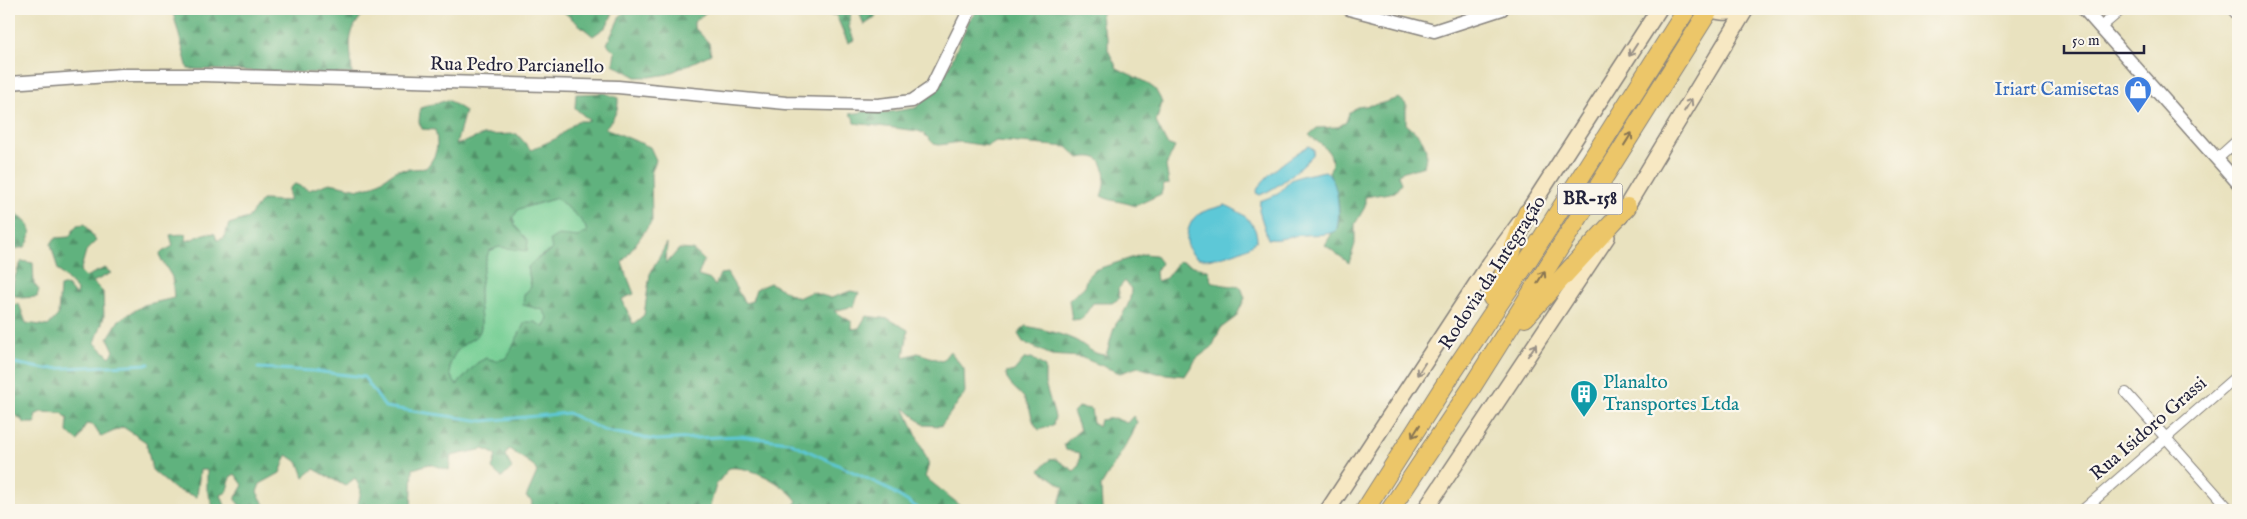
<svg xmlns="http://www.w3.org/2000/svg" width="2247" height="519" font-family="'IM FELL English',serif">
<style>
.grass{fill:#77cf95;stroke:#4c7868}
.forest{fill:url(#forest-firs);stroke:#426a5c;fill-rule:evenodd}
.water{fill:#5dc8d7;stroke:#407589}
.lines{fill:none;stroke-linecap:round;stroke-linejoin:round}
.stream{stroke:#5dc8d7;stroke-width:3}
.minor-casing{stroke:#86827d;stroke-width:12}
.tertiary-casing{stroke:#86827d;stroke-width:15}
.secondary-casing{stroke:#86827d;stroke-width:18}
.trunk-casing{stroke:#86827d;stroke-width:20}
.minor{stroke:#fff;stroke-width:10}
.tertiary{stroke:#fff;stroke-width:12}
.secondary{stroke:#f7e8c3;stroke-width:15}
.trunk{stroke:#ecc669;stroke-width:18}
.oneway{stroke:#978f86}
.oneway2{stroke:#877452}
.labels{text-anchor:middle;dominant-baseline:central;stroke-width:4.5;stroke-linejoin:round;paint-order:stroke}
.shield{fill:#fbf7ec;stroke:#636270;stroke-width:1}
.shield-label{font-size:18px;font-weight:bold;fill:#22223b}
.street-label{font-size:19px;fill:#22223b;stroke:#fbf7ec}
.shop-label{font-size:19px;fill:#366cbe;stroke:#fbf7ec;text-anchor:end}
.culture-label{font-size:19px;fill:#0d838f;stroke:#fbf7ec;text-anchor:start}
</style>
<defs>
<pattern id="forest-firs" width="22" height="20" patternUnits="userSpaceOnUse" patternTransform="scale(1.25)"><rect width="22" height="20" fill="#61b27e"/><path d="M5 1l3.5 6h-7zM16 11l3.5 6h-7z" fill="#509068"/></pattern>
</defs>
<rect width="100%" height="100%" fill="#fbf7ec"/>
<filter id="ink" filterUnits="userSpaceOnUse"><feTurbulence type="fractalNoise" baseFrequency=".02" numOctaves="2"/><feDisplacementMap in="SourceGraphic" scale="10" xChannelSelector="R" yChannelSelector="G"/><feConvolveMatrix kernelMatrix="1 2 1 2 8 2 1 2 1" color-interpolation-filters="sRGB"/></filter>
<filter id="wash" filterUnits="userSpaceOnUse"><feTurbulence type="fractalNoise" baseFrequency=".0096" numOctaves="4" result="noise"/><feDisplacementMap in="SourceGraphic" scale="20" xChannelSelector="R" yChannelSelector="G"/><feGaussianBlur stdDeviation="1.12" result="paint"/><feColorMatrix in="noise" values="0 0 0 0 0 0 0 0 0 0 0 0 0 0 0 0 0 1.4 0 .05"/><feComposite in="paint" operator="in"/></filter>
<g filter="url(#wash)">
<rect width="100%" height="100%" fill="#e9e2bf"/>
<path class="grass" d="M557,198C567,209 583,217 587,231C569,245 543,249 528,267L531,287L524,295L543,310L548,318L544,327L525,323L507,359L496,361L486,358L477,363L457,385C443,371 451,354 465,343C471,339 477,338 480,331C483,323 479,309 479,300C480,283 483,267 489,251L499,247L528,241L515,226L513,217L519,209Z"/>
<g class="forest">
<path d="M172,9H368C344,33 351,43 352,74L188,69Z"/>
<path d="M560,9H615L606,27L593,36Z"/>
<path d="M629,9H710L694,22V27L709,43L711,54L668,74L650,77H636L613,64L615,52L607,44L620,16Z"/>
<path d="M809,9H874L876,17L864,25L859,12L851,11L849,27L854,40L848,43L836,15L814,14Z"/>
<path d="M979,9H1101L1102,25L1108,40V50L1117,68L1145,82L1155,89L1160,98L1162,103L1156,122L1167,144L1175,147L1166,166L1169,184L1164,185L1161,194L1135,206C1123,201 1112,202 1101,196C1105,187 1108,163 1096,158C1091,156 1084,157 1079,158L1067,147L996,141L988,146L960,142L939,145L934,144L923,133L918,131L854,123L853,117L849,114L869,111L883,113L915,108L935,91L949,67L969,20Z"/>
<path d="M605,93L618,98C619,112 613,119 605,128L650,147L656,160L651,174L652,221L622,263L634,294L622,299L633,324L644,315L650,274L667,243L666,264L679,249L693,250L704,260L698,276L711,280L715,286L720,274L727,273L745,303L752,301L756,289L770,283L798,298L811,292L831,298L851,291L859,293L854,306L834,311L852,322V329L859,328L866,316L889,319L908,330L904,357L918,353L942,361L950,351L964,369L965,393L941,426L924,425L904,407L929,464L925,477L966,510H790L797,501C785,484 750,465 729,468L716,485L709,510H531L532,501L526,497L537,472L533,465L509,449L505,455L512,468L502,478L492,469L496,455L484,449L451,456L449,470L429,464L413,469L411,510H357L361,490L355,478L345,486L314,469L304,477L299,463L287,455L280,473L260,484L257,492L264,504L262,510L239,505L235,499L243,485L235,474L230,477L227,492L221,495L226,509H214L207,490V470H200L197,497L174,489L152,470L146,442L123,427L101,437L93,425L86,424L78,441L67,432L68,419L62,413L41,412L35,415L36,423H25L9,410V319L11,305L19,304L26,323L48,326L58,315L60,287L67,285L76,296L77,290L58,270L51,244L55,238L69,237L77,225L85,224L96,241L86,251L80,272L85,277L105,268L111,273L93,282L103,292L104,317L95,343L110,357L114,351L108,338L119,320L144,305L174,298L172,277L161,259L160,253L173,246L170,235L185,234L187,241L207,233L215,234L217,240L224,238L229,224L248,218L262,200L289,201V188L295,184L309,190L330,183L359,189L373,186L397,170L426,168C437,155 439,146 435,130L422,129L419,122L420,108L448,100L465,111L456,145L483,135L517,134L531,150L557,138L577,121H590L575,108L576,94ZM557,198C567,209 583,217 587,231L579,237L558,235L550,240L552,250L535,260L528,267L531,287L524,295L523,305L543,310L548,318L544,327L535,322H525L507,358L496,361L486,358L477,363L457,385C443,371 451,354 466,343C471,339 477,338 480,331C483,323 479,309 479,300C480,283 483,267 489,251L499,247L527,251L528,241L515,226L513,217L519,209Z"/>
<path d="M1399,98L1406,104V124C1422,137 1430,145 1424,166C1414,170 1406,169 1398,174L1401,184L1395,192L1365,197V207L1355,224V244L1349,263L1325,245L1332,233L1336,231C1343,215 1337,188 1329,173C1338,153 1323,147 1309,135L1317,128L1338,127L1346,122L1349,113L1357,107L1379,104Z"/>
<path d="M9,210C25,218 39,227 25,247L9,250Z"/>
<path d="M1144,254L1155,255L1161,263L1156,272L1157,281L1166,278L1179,261L1209,271L1211,281C1221,286 1230,285 1241,287L1245,298L1236,317L1221,328L1212,347L1196,359L1185,376L1157,373L1138,367L1120,373L1080,357L1051,355L1023,342L1018,334L1025,326C1042,329 1059,333 1075,340C1087,346 1092,355 1106,355C1110,345 1111,333 1116,324C1124,311 1131,305 1131,289L1125,281L1118,289L1120,298L1112,303H1093L1082,319L1072,320L1069,300L1084,287L1087,277L1094,270Z"/>
<path d="M22,261L33,263L34,284L39,290L37,297L21,298L13,295C11,285 17,269 22,261Z"/>
<path d="M1032,358L1045,367V383L1055,417L1053,425L1039,430C1030,421 1032,408 1024,398C1018,390 1006,384 1006,373L1014,371L1024,359Z"/>
<path d="M1078,407L1091,409L1093,423L1098,427L1100,420L1114,418L1127,423L1133,416L1137,422L1132,435L1101,486L1102,510H1057L1064,487L1040,470L1049,460L1056,459L1074,471L1079,466L1080,453L1066,450L1064,444L1080,430L1073,412Z"/>
</g>
<g class="water">
<path d="M1309,146L1314,150L1313,155C1298,170 1280,187 1260,195L1256,193C1260,178 1295,153 1309,146Z"/>
<path d="M1325,171C1339,178 1341,218 1336,231C1325,236 1316,234 1304,235C1291,235 1282,241 1268,239L1259,211L1260,201L1278,194L1291,180L1301,176Z"/>
<path d="M1225,205C1240,211 1257,222 1257,240C1250,250 1206,264 1196,257C1182,248 1186,226 1196,216C1203,210 1217,208 1225,205Z"/>
</g>
<g class="lines">
<g class="stream">
<path d="M9,362L45,369L149,364"/>
<path d="M258,368L313,371L364,377L385,407L483,421L568,413L605,431L656,440L739,436L789,442L883,486L921,510"/>
</g>
</g>
</g>
<g filter="url(#ink)">
<g class="lines">
<defs>
<g id="minor">
<path d="M2232,9L2238,16"/>
<path d="M2101,27L2122,9"/>
<path d="M2217,159L2238,140"/>
<path d="M2126,393L2230,510"/>
<path d="M2083,510L2238,375"/>
</g>
<g id="tertiary">
<path d="M1349,9L1434,31L1502,9"/>
<path d="M2084,9L2238,183"/>
<path d="M9,83L122,75H204L618,87L786,103L878,105L912,101L931,88L970,9"/>
</g>
<g id="secondary">
<path d="M1710,9C1720,13 1729,14 1739,9"/>
<path d="M1620,217L1746,9"/>
<path d="M1328,510L1490,263L1527,213L1659,9"/>
<path d="M1425,510L1607,237"/>
</g>
<g id="trunk">
<path d="M1492,298L1500,283L1527,213"/>
<path d="M1525,318L1627,207"/>
<path d="M1365,510L1451,375L1523,268L1687,9"/>
<path d="M1390,510L1470,390L1710,9"/>
</g>
</defs>
<use href="#minor" class="minor-casing"/>
<use href="#tertiary" class="tertiary-casing"/>
<use href="#secondary" class="secondary-casing"/>
<use href="#trunk" class="trunk-casing"/>
<use href="#minor" class="minor"/>
<use href="#tertiary" class="tertiary"/>
<use href="#secondary" class="secondary"/>
<use href="#trunk" class="trunk"/>
</g>
<defs><path id="oneway-shaft" d="M-6 0H5M1.5-3L5.5 0L1.5 3" fill="none" stroke-width="1.6" stroke-linecap="round" stroke-linejoin="round" transform="scale(1.25)"/></defs>
<g class="oneway">
<use href="#oneway-shaft" transform="translate(1633 50) rotate(123)"/>
<use href="#oneway-shaft" transform="translate(1688 105) rotate(-59)"/>
<use href="#oneway-shaft" transform="translate(1532 350) rotate(-56)"/>
<use href="#oneway-shaft" transform="translate(1421 369) rotate(123)"/>
</g>
<g class="oneway2">
<use href="#oneway-shaft" transform="translate(1628 139) rotate(-58)"/>
<use href="#oneway-shaft" transform="translate(1541 277) rotate(-58)"/>
<use href="#oneway-shaft" transform="translate(1416 431) rotate(122)"/>
</g>
</g>
<defs>
<symbol id="shop-pin" viewBox="-11 -11 22 30"><path d="M0 17L-7.5 6A9.5 9.5 0 1 1 7.5 6Z" fill="#3f7fe0" stroke="#fbf7ec"/><path d="M-5-2.5h2.3a2.7 3.5 0 0 1 5.4 0H5L5.5 6h-11ZM-1.5-2.5h3a1.5 2.3 0 0 0-3 0Z" fill="#fff"/></symbol>
<symbol id="building-pin" viewBox="-11 -11 22 30"><path d="M0 17L-7.5 6A9.5 9.5 0 1 1 7.5 6Z" fill="#0f9aa8" stroke="#fbf7ec"/><path d="M-4-6H4V6H1V3H-1V6H-4ZM-2.5-4.3h1.7v1.8h-1.7ZM.8-4.3h1.7v1.8H.8ZM-2.5-1h1.7V.8h-1.7ZM.8-1h1.7V.8H.8Z" fill="#fff"/></symbol>
</defs>
<g fill-rule="evenodd">
<use href="#shop-pin" x="2122" y="74" width="32" height="43"/>
<use href="#building-pin" x="1568" y="378" width="32" height="43"/>
</g>
<g class="labels">
<rect class="shield" x="1557.5" y="183.5" width="65" height="31" rx="4"/>
<g class="shield-label">
<text x="1590" y="199">BR-158</text>
</g>
<g class="street-label">
<text transform="translate(517 66) rotate(1)">Rua Pedro Parcianello</text>
<text transform="translate(1493 273) rotate(-57)">Rodovia da Integração</text>
<text transform="translate(2149 429) rotate(-41)">Rua Isidoro Grassi</text>
</g>
<g class="shop-label">
<text x="2119" y="90">Iriart Camisetas</text>
</g>
<g class="culture-label">
<text x="1603" y="383">Planalto<tspan x="1603" dy="22">Transportes Ltda</tspan></text>
</g>
</g>
<rect width="2247" height="519" fill="none" stroke="#fbf7ec" stroke-width="30"/>
<path d="M2064 45v8h80v-8" fill="none" stroke="#22223b" stroke-width="2.5"/>
<text x="2072" y="45" font-size="15" fill="#22223b" stroke="#fbf7ec" stroke-width="4" paint-order="stroke">50 m</text>
</svg>
